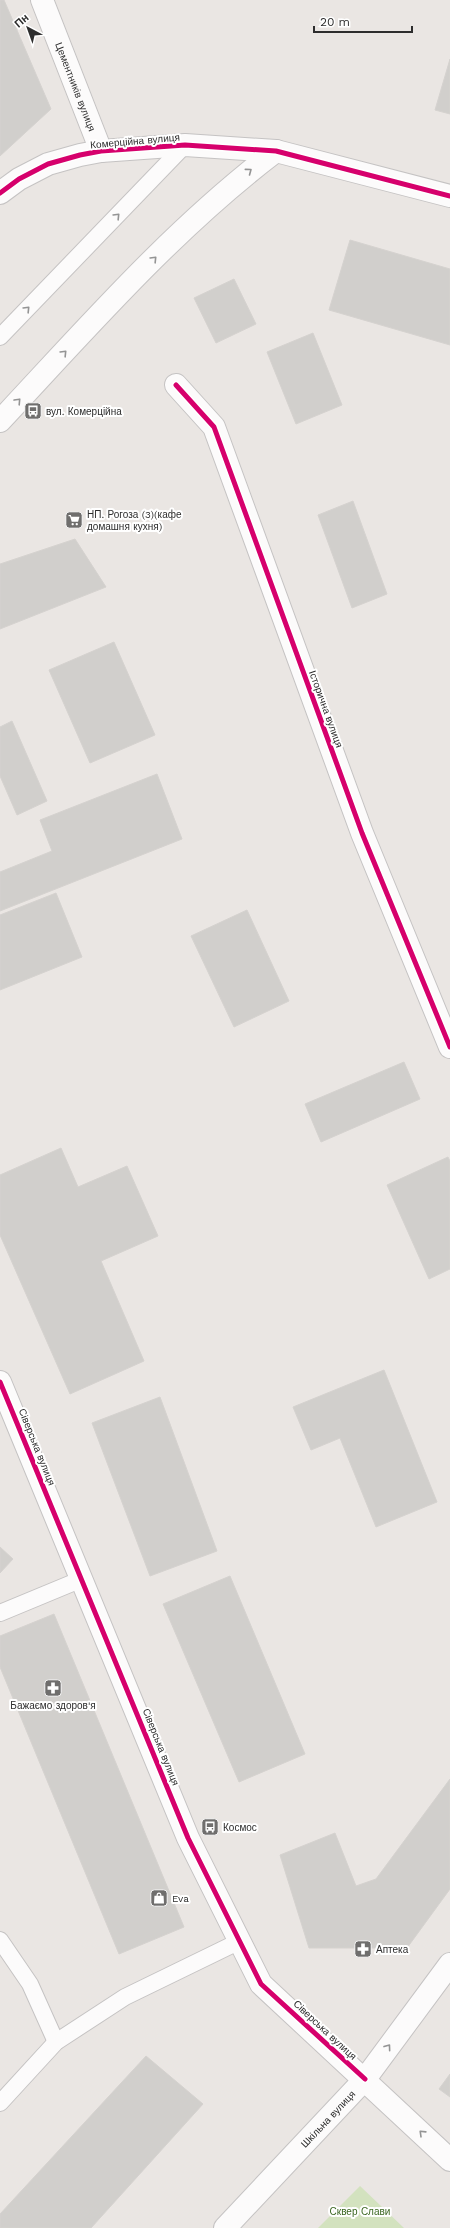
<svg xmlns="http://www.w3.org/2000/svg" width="450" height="2228" font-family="'Work Sans',sans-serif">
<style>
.green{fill:#d3e2bf}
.building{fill:#d1cfcc;stroke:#d5d2cf}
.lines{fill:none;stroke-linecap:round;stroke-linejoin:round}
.lane-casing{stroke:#c5c3c3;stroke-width:18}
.street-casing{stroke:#c5c3c3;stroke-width:24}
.secondary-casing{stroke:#c5c3c3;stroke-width:24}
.lane{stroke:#fcfbfb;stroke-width:16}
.street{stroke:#fcfbfb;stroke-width:22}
.secondary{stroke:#fcfbfb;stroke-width:22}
.cycleway-casing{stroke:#fff;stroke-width:8}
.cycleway{stroke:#d6006c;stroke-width:5}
.oneway{stroke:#949494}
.labels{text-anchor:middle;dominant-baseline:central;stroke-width:4;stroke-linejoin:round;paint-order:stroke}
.street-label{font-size:10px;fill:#2d2d2d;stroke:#fff}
.poi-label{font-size:10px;fill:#2d2d2d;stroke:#fff;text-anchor:start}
.park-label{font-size:10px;fill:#3a6621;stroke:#fff}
</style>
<rect width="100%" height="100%" fill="#eae6e3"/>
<path class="green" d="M360,2186L404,2228H318Z"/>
<g class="building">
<path d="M0,0H4L51,109L0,156Z"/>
<path d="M450,59V114L435,110Z"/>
<path d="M350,240L450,269V345L329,310Z"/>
<path d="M234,279L256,324L216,343L194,298Z"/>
<path d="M313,333L342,405L296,424L267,352Z"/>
<path d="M353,501L387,594L352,608L318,515Z"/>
<path d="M75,539L106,587L0,629V564Z"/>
<path d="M114,642L155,735L90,763L49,670Z"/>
<path d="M12,721L47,801L17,815L0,776V727Z"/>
<path d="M157,774L182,839L0,911V872L52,851L40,820Z"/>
<path d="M56,893L82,957L0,990V915Z"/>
<path d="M247,910L289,1001L234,1027L191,936Z"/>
<path d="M404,1062L420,1099L321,1142L305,1104Z"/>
<path d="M61,1148L78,1187L127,1166L158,1236L101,1261L144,1361L70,1394L0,1235V1175Z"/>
<path d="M448,1157L450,1161V1269L429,1279L387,1185Z"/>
<path d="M384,1370L437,1502L376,1527L340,1438L311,1450L293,1407Z"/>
<path d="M160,1397L217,1551L150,1576L92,1423Z"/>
<path d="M0,1547L13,1559L0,1573Z"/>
<path d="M230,1576L305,1754L239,1782L163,1604Z"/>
<path d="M54,1614L184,1927L119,1954L0,1667V1636Z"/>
<path d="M450,1779V1889L407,1948H309L280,1855L335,1833L356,1886L376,1879Z"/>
<path d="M146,2056L203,2104L91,2228H0V2214Z"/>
<path d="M450,2074V2097L439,2089Z"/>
</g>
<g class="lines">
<defs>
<g id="lane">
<path d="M0,337L185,145"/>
<path d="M0,1613L82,1579"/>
<path d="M0,1940L30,1984L56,2042"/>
<path d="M0,2103L56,2042L125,1997L240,1941"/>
</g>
<g id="street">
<path id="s1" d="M42,0L101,151"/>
<path d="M176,385L214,427L362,833L450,1047"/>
</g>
<g id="secondary">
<path d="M0,193L19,179L48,164L80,155L101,151L185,145L276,151L450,196"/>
<path d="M0,421C88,327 173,229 276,151"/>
<path d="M0,1382L188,1838L261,1984L450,2160"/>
<path id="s2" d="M225,2228L365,2079L450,1964"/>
</g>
</defs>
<use href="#lane" class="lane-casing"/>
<use href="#street" class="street-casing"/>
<use href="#secondary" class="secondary-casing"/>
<use href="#lane" class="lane"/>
<use href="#street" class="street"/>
<use href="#secondary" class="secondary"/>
<defs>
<g id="cycleway">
<path d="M0,193L19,179L48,164L80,155L101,151L185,145L276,151L450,196"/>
<path d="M176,385L214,427L362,833L450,1047"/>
<path d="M0,1382L188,1838L261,1984L365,2079"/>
</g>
</defs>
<use href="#cycleway" class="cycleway-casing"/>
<use href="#cycleway" class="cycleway"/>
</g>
<defs><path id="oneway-chevron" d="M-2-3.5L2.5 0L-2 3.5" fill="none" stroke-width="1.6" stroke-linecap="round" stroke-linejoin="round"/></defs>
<g class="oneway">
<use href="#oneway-chevron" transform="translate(249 171) rotate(-37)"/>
<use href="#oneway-chevron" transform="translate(117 216) rotate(-46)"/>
<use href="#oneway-chevron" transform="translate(154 259) rotate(-46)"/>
<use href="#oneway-chevron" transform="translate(27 309) rotate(-46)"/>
<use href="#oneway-chevron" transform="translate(64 353) rotate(-46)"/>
<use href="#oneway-chevron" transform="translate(18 401) rotate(-47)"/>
<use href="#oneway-chevron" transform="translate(388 2047) rotate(-54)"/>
<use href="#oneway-chevron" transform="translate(422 2133) rotate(-136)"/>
</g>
<defs>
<symbol id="bus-square" viewBox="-11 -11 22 22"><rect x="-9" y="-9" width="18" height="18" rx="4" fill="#6f6e6d" stroke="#fff"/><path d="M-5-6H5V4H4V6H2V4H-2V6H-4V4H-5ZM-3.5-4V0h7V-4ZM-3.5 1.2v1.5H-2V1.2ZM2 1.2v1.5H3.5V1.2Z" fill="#fff"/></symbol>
<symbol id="supermarket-square" viewBox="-11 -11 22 22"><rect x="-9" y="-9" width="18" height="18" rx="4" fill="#6f6e6d" stroke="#fff"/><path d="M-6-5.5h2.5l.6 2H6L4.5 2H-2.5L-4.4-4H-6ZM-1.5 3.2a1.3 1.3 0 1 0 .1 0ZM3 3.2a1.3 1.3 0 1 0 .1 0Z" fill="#fff"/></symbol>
<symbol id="pharmacy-square" viewBox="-11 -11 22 22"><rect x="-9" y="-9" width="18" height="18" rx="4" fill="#6f6e6d" stroke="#fff"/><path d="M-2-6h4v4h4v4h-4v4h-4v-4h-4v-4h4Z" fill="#fff"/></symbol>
<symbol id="shop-square" viewBox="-11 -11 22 22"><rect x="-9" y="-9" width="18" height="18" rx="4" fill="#6f6e6d" stroke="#fff"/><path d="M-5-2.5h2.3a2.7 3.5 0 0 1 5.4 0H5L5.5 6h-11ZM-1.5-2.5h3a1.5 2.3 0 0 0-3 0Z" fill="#fff"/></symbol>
</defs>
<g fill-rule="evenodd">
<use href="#bus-square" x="23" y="401" width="20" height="20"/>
<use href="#supermarket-square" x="64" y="510" width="20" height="20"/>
<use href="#pharmacy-square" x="43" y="1678" width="20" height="20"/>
<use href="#bus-square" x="200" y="1817" width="20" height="20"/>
<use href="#shop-square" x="149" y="1888" width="20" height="20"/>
<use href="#pharmacy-square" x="353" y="1939" width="20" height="20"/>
</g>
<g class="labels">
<g class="street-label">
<text stroke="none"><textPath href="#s1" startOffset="93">Цементників вулиця</textPath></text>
<text transform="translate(135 141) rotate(-5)">Комерційна вулиця</text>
<text transform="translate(326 709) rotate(70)">Історична вулиця</text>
<text transform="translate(37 1447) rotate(68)">Сіверська вулиця</text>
<text transform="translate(161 1747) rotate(68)">Сіверська вулиця</text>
<text transform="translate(325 2030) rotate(43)">Сіверська вулиця</text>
<text stroke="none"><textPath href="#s2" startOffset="150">Шкільна вулиця</textPath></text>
</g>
<g class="poi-label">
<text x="46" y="411">вул. Комерційна</text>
<text x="87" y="514">НП. Рогоза (3)(кафе<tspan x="87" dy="12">домашня кухня)</tspan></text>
<text x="53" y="1705" text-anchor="middle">Бажаємо здоров'я</text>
<text x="223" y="1827">Космос</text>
<text x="172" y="1898">Eva</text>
<text x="376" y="1949">Аптека</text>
</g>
<g class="park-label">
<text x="360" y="2211">Сквер Слави</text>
</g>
</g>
<g transform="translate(28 28) rotate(319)" stroke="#ffffff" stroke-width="3" paint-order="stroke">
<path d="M0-3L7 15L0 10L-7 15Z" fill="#2d2d2d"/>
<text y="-6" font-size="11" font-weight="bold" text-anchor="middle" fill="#2d2d2d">Пн</text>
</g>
<path d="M314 26v6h98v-6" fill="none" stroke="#2d2d2d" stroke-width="2"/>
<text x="320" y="26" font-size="12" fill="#2d2d2d" stroke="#ffffff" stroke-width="3" paint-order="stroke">20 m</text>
</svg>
